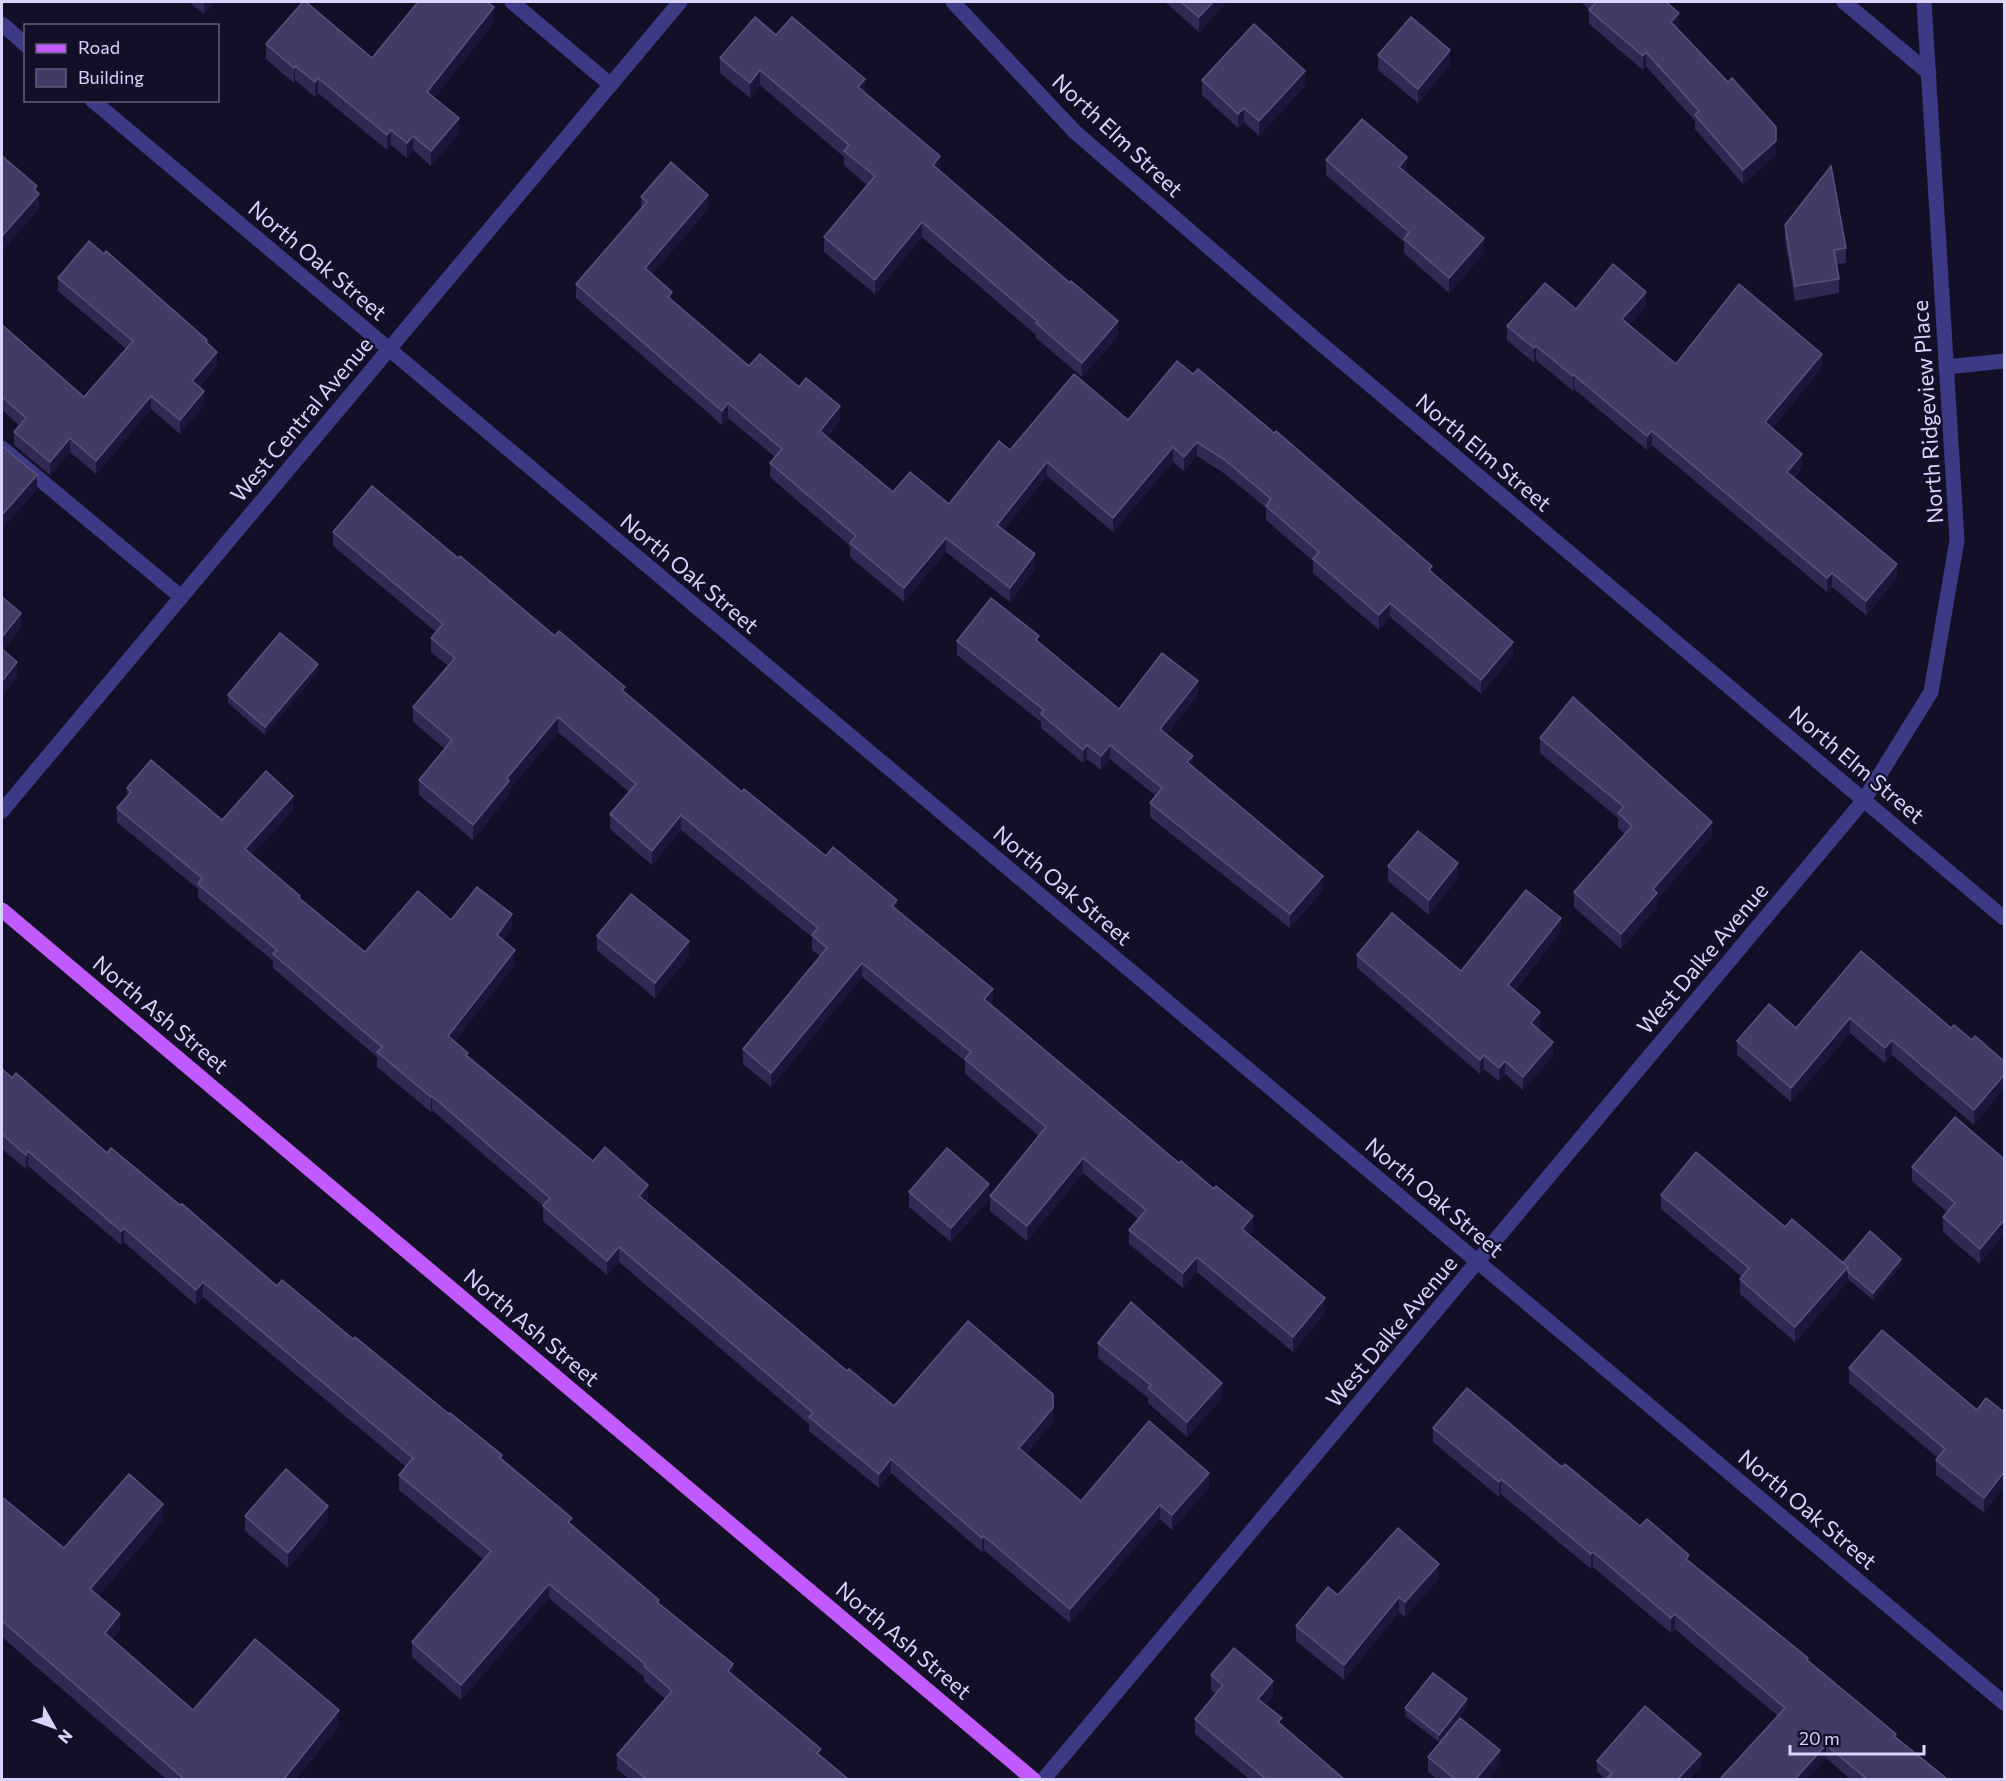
<svg xmlns="http://www.w3.org/2000/svg" width="2006" height="1781" font-family="Commissioner,sans-serif">
<style>
.lines{fill:none;stroke-linecap:round;stroke-linejoin:round}
.minor{stroke:#3d3a85;stroke-width:15}
.major{stroke:#c25bff;stroke-width:15}
.wall{fill:#312854}
.shaded-wall{fill:#1d163a}
.building{fill:#433a66;stroke:#5a527e;stroke-width:1.5}
.labels{text-anchor:middle;dominant-baseline:central;stroke-width:4.5;stroke-linejoin:round;paint-order:stroke}
.street-label{font-size:22px;fill:#d9d4ff;stroke:#130f26}
</style>
<rect width="100%" height="100%" fill="#130f26"/>
<g class="lines">
<g class="minor">
<path d="M512,2L611,85"/>
<path d="M953,2L1075,132L1313,337L2004,918"/>
<path d="M1844,2L1929,73"/>
<path d="M2,24L26,45"/>
<path d="M92,100L2004,1703"/>
<path d="M1946,367L2004,361"/>
<path d="M2,448L180,596"/>
<path d="M2,811L680,2"/>
<path d="M1043,1780L1864,800L1931,692L1957,540L1924,2"/>
</g>
<path class="major" d="M2,910L1034,1780"/>
</g>
<g class="wall">
<path d="M189,2H215L204,14Z"/>
<path d="M1165,2H1227L1199,32Z"/>
<path d="M1581,2H1666L1679,27L1678,29L1776,155L1743,184L1695,129V121L1646,66L1643,70L1589,24V9Z"/>
<path d="M494,22L434,98L459,133L431,166L413,150L407,158L391,145L387,150L318,93L315,97L295,80L294,83L266,59V44L372,58Z"/>
<path d="M776,35L865,92L940,171L1118,336L1082,377L1036,338V335L922,237L875,294L824,252V237L867,185L844,165V157L760,85L750,98L720,73V58Z"/>
<path d="M1378,55L1450,65L1418,103L1378,70Z"/>
<path d="M1202,80L1305,86L1259,136L1244,122L1238,128L1202,95Z"/>
<path d="M2,156L39,208L3,250L2,248Z"/>
<path d="M1326,160L1407,172L1406,173L1484,253L1449,293L1404,253V242L1326,175Z"/>
<path d="M641,197L708,209L652,274L672,300L749,366L799,387L840,421L827,437L893,492L949,504L1010,450L1128,420L1177,361L1432,572L1513,656L1481,694L1390,617L1379,630L1313,573V561L1266,520V508L1225,474L1197,456L1184,471L1173,462L1113,532L1047,476L1004,530L1035,569L1010,602L946,552L904,602L850,557V546L770,477V463L775,457L728,418L722,425L576,298V284L641,209Z"/>
<path d="M1785,225L1846,248V263L1837,264L1839,279V293L1795,301L1785,240Z"/>
<path d="M58,278L207,344L217,365L199,387L204,405L180,434L151,409L96,474L70,452L50,475L14,445V432L20,426L2,410V325L84,397L126,349L58,291Z"/>
<path d="M1646,306L1629,325L1676,364L1822,368L1772,428L1802,468L1794,478L1897,578L1866,615L1832,587L1827,592L1652,445L1647,450L1574,389L1573,391L1536,360L1534,363L1507,340V326L1576,309Z"/>
<path d="M333,532L458,558L625,693L742,792L897,910L993,1003L991,1005L1253,1231L1249,1235L1325,1313L1293,1352L1197,1272L1183,1288L1129,1244V1230L1138,1219L1083,1173L1027,1241L990,1211V1196L1039,1136L965,1074V1061L862,977L771,1087L743,1064V1049L820,956L812,950V937L681,830L652,865L610,829V814L629,792L558,732L509,790V795L473,840L419,795V780L445,749L413,722V707L448,666L431,652V638L436,632L333,546Z"/>
<path d="M957,641L1039,642L1119,709L1198,695L1167,734L1193,766L1323,890L1290,928L1150,817V803L1156,796L1110,759L1101,770L1087,759L1083,763L1041,728V722L957,655Z"/>
<path d="M318,671L265,735L228,703V695Z"/>
<path d="M1540,738L1712,836L1657,899V907L1621,949L1574,907V892L1625,834L1618,828V818L1540,753Z"/>
<path d="M127,788L222,820L293,810L252,855L300,899L365,952L451,920L512,929L503,940L515,964L455,1041L468,1057L593,1161L648,1199L646,1202L847,1371L894,1406L1053,1422L1026,1454L1081,1501L1209,1487L1172,1530L1160,1519L1070,1623L984,1550L982,1552L891,1473L879,1488L809,1431V1424L619,1262L607,1275L543,1221V1206L432,1110L431,1112L377,1067V1057L273,968V961L198,898V889L117,822V808L127,796Z"/>
<path d="M1388,866L1458,878L1429,915L1388,881Z"/>
<path d="M1561,931L1515,990L1540,1026L1537,1029L1553,1056L1523,1090L1505,1074L1499,1081L1484,1069L1480,1074L1357,968V955L1461,971Z"/>
<path d="M597,936L689,956L655,998L597,950Z"/>
<path d="M1861,951L1951,1028L1972,1040L1975,1036L1974,1125L1892,1055L1885,1063L1850,1033L1791,1102L1737,1055V1041L1796,1028Z"/>
<path d="M2,1069L277,1286L353,1339L502,1460L572,1526L659,1604L733,1675L821,1757L848,1779H629L617,1769V1755L665,1699L644,1681V1677L549,1598L461,1700L412,1657V1642L484,1560L399,1490V1475L406,1467L203,1297L196,1305L124,1242L121,1245L28,1166L26,1169L2,1149Z"/>
<path d="M2004,1159L1980,1264L1943,1232V1217L1947,1212L1912,1181V1167Z"/>
<path d="M909,1192L989,1199L951,1242L909,1207Z"/>
<path d="M1661,1195L1785,1227L1843,1263L1901,1266L1873,1300L1848,1279V1281L1795,1342L1740,1294V1279L1742,1277L1661,1209Z"/>
<path d="M1098,1343L1222,1398L1187,1437L1148,1403V1398L1098,1358Z"/>
<path d="M1849,1368L1977,1410L2004,1412L1984,1513L1936,1475V1460L1938,1458L1849,1383Z"/>
<path d="M1433,1428L1562,1467L1640,1526L1689,1562L1808,1661L1896,1738L1947,1779H1850L1778,1716L1675,1629L1671,1633L1593,1567L1591,1569L1501,1494L1499,1497L1433,1442Z"/>
<path d="M2,1497L64,1548L163,1520L98,1596L120,1630L112,1639L193,1710L339,1726L296,1779H166L2,1637Z"/>
<path d="M245,1516L328,1521L288,1568L245,1531Z"/>
<path d="M1439,1578L1405,1617L1399,1612L1344,1680L1296,1641V1626L1338,1595Z"/>
<path d="M1211,1675L1273,1696L1265,1705L1282,1725L1344,1779H1249L1195,1734V1719L1216,1694L1211,1690Z"/>
<path d="M1467,1707L1439,1742L1405,1716V1708Z"/>
<path d="M1428,1757L1500,1765L1488,1779H1437L1428,1772Z"/>
<path d="M1597,1761L1701,1766L1689,1779H1605L1597,1772Z"/>
</g>
<g class="shaded-wall">
<path d="M204,2H215L204,14Z"/>
<path d="M1213,2H1227L1199,32V17Z"/>
<path d="M494,7V22L427,107V92Z"/>
<path d="M1679,13V27L1671,37V22Z"/>
<path d="M1450,50V65L1418,103V89Z"/>
<path d="M1646,52V66L1643,70V56Z"/>
<path d="M295,66V80L294,83V68Z"/>
<path d="M760,70V85L750,98V83Z"/>
<path d="M1305,71V86L1259,136V121Z"/>
<path d="M318,78V93L315,97V82Z"/>
<path d="M865,79V94L858,87Z"/>
<path d="M1244,108V122L1238,128V114Z"/>
<path d="M459,118V133L431,166V151Z"/>
<path d="M391,130V145L387,150V135Z"/>
<path d="M413,136V150L407,158V143Z"/>
<path d="M1776,141V155L1743,184V170Z"/>
<path d="M940,156V171L933,180V165Z"/>
<path d="M1407,157V172L1399,181V167Z"/>
<path d="M37,186V197L39,194V208L3,250V235Z"/>
<path d="M708,195V209L645,282V268Z"/>
<path d="M922,222V237L875,294V280Z"/>
<path d="M1484,238V253L1449,293V278Z"/>
<path d="M672,292V306L668,297Z"/>
<path d="M1646,292V306L1622,333V319Z"/>
<path d="M1118,321V336L1082,377V363Z"/>
<path d="M1536,346V360L1534,363V348Z"/>
<path d="M217,352V365L192,394V381Z"/>
<path d="M1822,354V368L1765,436V422Z"/>
<path d="M1574,375V389L1573,391V376Z"/>
<path d="M204,391V405L180,434V420Z"/>
<path d="M151,396V409L96,474V461Z"/>
<path d="M728,403V418L722,425V411Z"/>
<path d="M840,406V421L820,445V431Z"/>
<path d="M1652,431V445L1647,450V436Z"/>
<path d="M70,438V452L50,475V462Z"/>
<path d="M1197,442V456L1184,471V457Z"/>
<path d="M1173,447V462L1113,532V518Z"/>
<path d="M1802,454V468L1787,486V472Z"/>
<path d="M1047,462V476L997,539V525Z"/>
<path d="M37,475V490L2,529V515Z"/>
<path d="M946,538V552L904,602V588Z"/>
<path d="M1035,554V569L1010,602V588Z"/>
<path d="M1897,564V578L1866,615V601Z"/>
<path d="M1832,573V587L1827,592V578Z"/>
<path d="M1390,603V617L1379,630V615Z"/>
<path d="M21,613V628L2,652V637Z"/>
<path d="M1513,642V656L1481,694V680Z"/>
<path d="M17,662V677L2,696V681Z"/>
<path d="M318,664V671L265,735V727Z"/>
<path d="M1198,681V695L1160,743V729Z"/>
<path d="M558,717V732L509,790V795L473,840V825L507,778Z"/>
<path d="M1087,745V759L1083,763V750Z"/>
<path d="M1110,745V759L1101,770V756Z"/>
<path d="M1193,756V769L1187,762Z"/>
<path d="M293,796V810L245,863V849Z"/>
<path d="M681,815V830L652,865V851Z"/>
<path d="M1712,822V836L1657,899V907L1621,949V934L1653,889Z"/>
<path d="M1458,863V878L1429,915V900Z"/>
<path d="M1323,876V890L1290,928V914Z"/>
<path d="M897,900V914L892,906Z"/>
<path d="M512,914V929L497,949V935Z"/>
<path d="M1561,918V931L1508,998V985Z"/>
<path d="M689,941V956L655,998V983Z"/>
<path d="M515,950V964L448,1050V1036Z"/>
<path d="M862,963V977L771,1087V1073Z"/>
<path d="M993,989V1003L984,1014V999Z"/>
<path d="M1540,1012V1026L1531,1037V1023Z"/>
<path d="M1850,1018V1033L1791,1102V1088Z"/>
<path d="M1892,1040V1055L1885,1063V1048Z"/>
<path d="M1553,1042V1056L1523,1090V1077Z"/>
<path d="M1484,1055V1069L1480,1074V1060Z"/>
<path d="M1505,1061V1074L1499,1081V1068Z"/>
<path d="M2004,1075V1089L1974,1125V1110Z"/>
<path d="M432,1096V1110L431,1112V1097Z"/>
<path d="M28,1151V1166L26,1169V1155Z"/>
<path d="M1083,1158V1173L1027,1241V1226Z"/>
<path d="M989,1184V1199L951,1242V1228Z"/>
<path d="M648,1185V1199L639,1210V1196Z"/>
<path d="M1253,1216V1231L1242,1244V1229Z"/>
<path d="M2004,1220V1235L1980,1264V1249Z"/>
<path d="M124,1228V1242L121,1245V1231Z"/>
<path d="M619,1247V1262L607,1275V1261Z"/>
<path d="M1197,1257V1272L1183,1288V1273Z"/>
<path d="M1901,1259V1266L1873,1300V1293Z"/>
<path d="M1848,1267V1281L1795,1342V1327Z"/>
<path d="M203,1282V1297L196,1305V1290Z"/>
<path d="M1325,1298V1313L1293,1352V1337Z"/>
<path d="M1222,1383V1398L1187,1437V1422Z"/>
<path d="M1053,1408V1422L1019,1462V1448Z"/>
<path d="M891,1459V1473L879,1488V1474Z"/>
<path d="M2004,1472V1487L1984,1513V1498Z"/>
<path d="M1209,1473V1487L1172,1530V1515Z"/>
<path d="M1501,1479V1494L1499,1497V1482Z"/>
<path d="M163,1504V1520L90,1605V1589Z"/>
<path d="M1160,1505V1519L1070,1623V1609Z"/>
<path d="M328,1506V1521L288,1568V1553Z"/>
<path d="M984,1536V1550L982,1552V1538Z"/>
<path d="M1593,1552V1567L1591,1569V1554Z"/>
<path d="M1439,1564V1578L1405,1617V1602Z"/>
<path d="M549,1584V1598L461,1700V1685Z"/>
<path d="M1399,1597V1612L1344,1680V1665Z"/>
<path d="M120,1614V1630L105,1649V1633Z"/>
<path d="M1675,1614V1629L1671,1633V1618Z"/>
<path d="M733,1664V1679L728,1671Z"/>
<path d="M1273,1681V1696L1258,1713V1699Z"/>
<path d="M1467,1699V1707L1439,1742V1735Z"/>
<path d="M339,1710V1726L296,1779H284Z"/>
<path d="M1826,1745V1759L1808,1779H1795Z"/>
<path d="M1500,1750V1765L1488,1779H1476Z"/>
<path d="M1701,1754V1766L1689,1779H1678Z"/>
</g>
<g class="building">
<path d="M303,2H306L372,58L418,2H487L494,7L427,92L459,118L431,151L413,136L407,143L391,130L387,135L318,78L315,82L295,66L294,68L266,44Z"/>
<path d="M1181,2H1213L1199,17Z"/>
<path d="M1596,2H1666L1679,13L1671,22L1728,82L1732,78L1776,127V141L1743,170L1695,115L1699,111L1646,52L1643,56L1589,10Z"/>
<path d="M755,17L776,35L792,17L865,79L858,87L940,156L933,165L1070,283L1071,281L1118,321L1082,363L1036,323L1038,322L922,222L875,280L824,237L875,176L844,151L849,145L760,70L750,83L720,58Z"/>
<path d="M1411,17L1450,50L1418,89L1378,55Z"/>
<path d="M1254,24L1305,71L1259,121L1244,108L1238,114L1202,80Z"/>
<path d="M1362,119L1407,157L1399,167L1484,238L1449,278L1404,239L1409,232L1326,160Z"/>
<path d="M2,156L37,186L34,189L39,194L3,235L2,234Z"/>
<path d="M671,162L708,195L645,268L672,292L668,297L749,366L760,354L799,387L806,378L840,406L820,431L893,492L910,472L949,504L999,441L1010,450L1074,374L1128,420L1177,361L1193,374L1198,369L1274,433L1276,431L1432,566L1429,570L1513,642L1481,680L1390,603L1379,615L1313,559L1319,552L1266,506L1271,499L1225,460L1197,442L1184,457L1173,447L1113,518L1047,462L997,525L1035,554L1010,588L946,538L904,588L850,543L856,536L770,463L782,449L728,403L722,411L576,284L647,202L641,197Z"/>
<path d="M1831,166L1846,248L1834,250L1839,279L1795,286L1785,225Z"/>
<path d="M89,241L104,254L106,251L207,340L206,342L217,352L192,381L204,391L180,420L151,396L96,461L70,438L50,462L14,432L26,418L2,397V325L84,397L133,341L58,278Z"/>
<path d="M1613,264L1646,292L1622,319L1676,364L1739,284L1822,354L1765,422L1802,454L1787,472L1897,564L1866,601L1832,573L1827,578L1652,431L1647,436L1574,375L1573,376L1536,346L1534,348L1507,326L1545,283L1576,309Z"/>
<path d="M2,446L37,475L2,515Z"/>
<path d="M372,486L458,558L460,556L555,636L559,631L625,687L622,690L742,792L744,789L826,856L833,847L897,900L892,906L993,989L984,999L1179,1163L1181,1161L1214,1189L1216,1186L1253,1216L1242,1229L1325,1298L1293,1337L1197,1257L1183,1273L1129,1230L1146,1210L1083,1158L1027,1226L990,1196L1046,1127L965,1059L971,1052L862,963L771,1073L743,1049L827,948L812,935L818,928L681,815L652,851L610,814L636,784L558,717L507,778L509,781L473,825L419,780L452,740L413,707L455,658L431,638L443,624L333,532Z"/>
<path d="M2,597L21,613L2,637Z"/>
<path d="M991,598L1039,636L1036,640L1119,709L1162,653L1198,681L1160,729L1193,756L1187,762L1323,876L1290,914L1150,803L1162,788L1110,745L1101,756L1087,745L1083,750L1041,714L1044,710L957,641Z"/>
<path d="M280,633L318,664L265,727L228,695Z"/>
<path d="M2,649L17,662L2,681Z"/>
<path d="M1573,697L1712,822L1653,889L1657,893L1621,934L1574,892L1632,826L1618,813L1624,807L1540,738Z"/>
<path d="M151,760L222,820L266,771L293,796L245,849L300,896L299,898L365,952L418,891L451,920L477,887L512,914L497,935L515,950L448,1036L468,1053L466,1055L593,1161L605,1147L648,1185L639,1196L847,1371L849,1369L894,1406L968,1321L1053,1394V1408L1019,1448L1081,1501L1149,1421L1209,1473L1172,1515L1160,1505L1070,1609L984,1536L982,1538L891,1459L879,1474L809,1417L813,1413L619,1247L607,1261L543,1206L550,1198L432,1096L431,1097L377,1052L382,1047L273,954L277,950L198,884L202,878L117,808L131,792L127,788Z"/>
<path d="M1418,831L1458,863L1429,900L1388,866Z"/>
<path d="M1526,890L1561,918L1508,985L1540,1012L1531,1023L1553,1042L1523,1077L1505,1061L1499,1068L1484,1055L1480,1060L1357,955L1392,913L1461,971Z"/>
<path d="M631,894L689,941L655,983L597,936Z"/>
<path d="M1861,951L1951,1028L1954,1025L1972,1040L1975,1036L2004,1061V1075L1974,1110L1892,1040L1885,1048L1850,1018L1791,1088L1737,1041L1769,1004L1796,1028Z"/>
<path d="M2,1069L12,1078L16,1073L107,1153L111,1148L180,1205L182,1204L277,1286L282,1280L353,1339L355,1337L449,1414L450,1413L502,1455L500,1458L572,1518L568,1522L659,1600L657,1602L733,1664L728,1671L821,1749L817,1753L848,1779H646L617,1755L672,1691L644,1666L645,1664L549,1584L461,1685L412,1642L491,1551L399,1475L413,1458L203,1282L196,1290L124,1228L121,1231L28,1151L26,1155L2,1134Z"/>
<path d="M1955,1117L2004,1159V1220L1980,1249L1943,1217L1955,1203L1912,1167Z"/>
<path d="M947,1148L989,1184L951,1228L909,1192Z"/>
<path d="M1696,1152L1785,1227L1792,1219L1848,1267L1795,1327L1740,1279L1749,1268L1661,1195Z"/>
<path d="M1870,1231L1901,1259L1873,1293L1848,1272V1267L1843,1263Z"/>
<path d="M1131,1302L1222,1383L1187,1422L1148,1388L1151,1385L1098,1343Z"/>
<path d="M1882,1330L1977,1410L1986,1398L2004,1412V1472L1984,1498L1936,1460L1945,1449L1849,1368Z"/>
<path d="M1467,1388L1562,1467L1565,1464L1640,1526L1647,1519L1689,1555L1686,1559L1808,1658L1807,1660L1896,1734L1894,1736L1947,1779H1867L1826,1745L1795,1779H1720L1785,1708L1675,1614L1671,1618L1593,1552L1591,1554L1501,1479L1499,1482L1433,1428Z"/>
<path d="M286,1469L328,1506L288,1553L245,1516Z"/>
<path d="M129,1474L163,1504L90,1589L120,1614L105,1633L193,1710L255,1639L339,1710L284,1779H184L2,1621V1497L64,1548Z"/>
<path d="M1398,1528L1439,1564L1405,1602L1399,1597L1344,1665L1296,1626L1328,1587L1338,1595Z"/>
<path d="M1234,1648L1273,1681L1258,1699L1282,1718L1278,1722L1344,1779H1266L1195,1719L1223,1685L1211,1675Z"/>
<path d="M1433,1673L1467,1699L1439,1735L1405,1708Z"/>
<path d="M1645,1706L1701,1754L1678,1779H1606L1612,1773L1597,1761Z"/>
<path d="M1460,1718L1500,1750L1476,1779H1455L1428,1757Z"/>
</g>
<g class="labels">
<g class="street-label">
<text transform="translate(1118 135) rotate(43)">North Elm Street</text>
<text transform="translate(318 260) rotate(40)">North Oak Street</text>
<text transform="translate(1927 412) rotate(-94)">North Ridgeview Place</text>
<text transform="translate(301 419) rotate(-50)">West Central Avenue</text>
<text transform="translate(1484 452) rotate(40)">North Elm Street</text>
<text transform="translate(690 573) rotate(40)">North Oak Street</text>
<text transform="translate(1857 764) rotate(40)">North Elm Street</text>
<text transform="translate(1063 885) rotate(40)">North Oak Street</text>
<text transform="translate(1702 958) rotate(-50)">West Dalke Avenue</text>
<text transform="translate(161 1014) rotate(40)">North Ash Street</text>
<text transform="translate(1435 1197) rotate(40)">North Oak Street</text>
<text transform="translate(532 1327) rotate(40)">North Ash Street</text>
<text transform="translate(1391 1331) rotate(-50)">West Dalke Avenue</text>
<text transform="translate(1808 1509) rotate(40)">North Oak Street</text>
<text transform="translate(904 1640) rotate(40)">North Ash Street</text>
</g>
</g>
<rect width="2006" height="1781" fill="none" stroke="#d9d4ff" stroke-width="6"/>
<rect x="24" y="24" width="195" height="78" fill="#130f26" stroke="#625e7d" stroke-width="1.5"/>
<rect x="36" y="44" width="30" height="9" fill="#c25bff" stroke="#625e7d" stroke-width="1.5"/>
<text x="78" y="54" font-size="18" fill="#d9d4ff">Road</text>
<rect x="36" y="69" width="30" height="18" fill="#433a66" stroke="#625e7d" stroke-width="1.5"/>
<text x="78" y="84" font-size="18" fill="#d9d4ff">Building</text>
<g transform="translate(54 1727) rotate(130)" stroke="#130f26" stroke-width="4.5" paint-order="stroke">
<path d="M0-4.5L10 22L0 15L-10 22Z" fill="#d9d4ff"/>
<text y="-9" font-size="16" font-weight="bold" text-anchor="middle" fill="#d9d4ff">N</text>
</g>
<path d="M1790 1745v9h134v-9" fill="none" stroke="#d9d4ff" stroke-width="3"/>
<text x="1799" y="1745" font-size="18" fill="#d9d4ff" stroke="#130f26" stroke-width="4.5" paint-order="stroke">20 m</text>
</svg>
